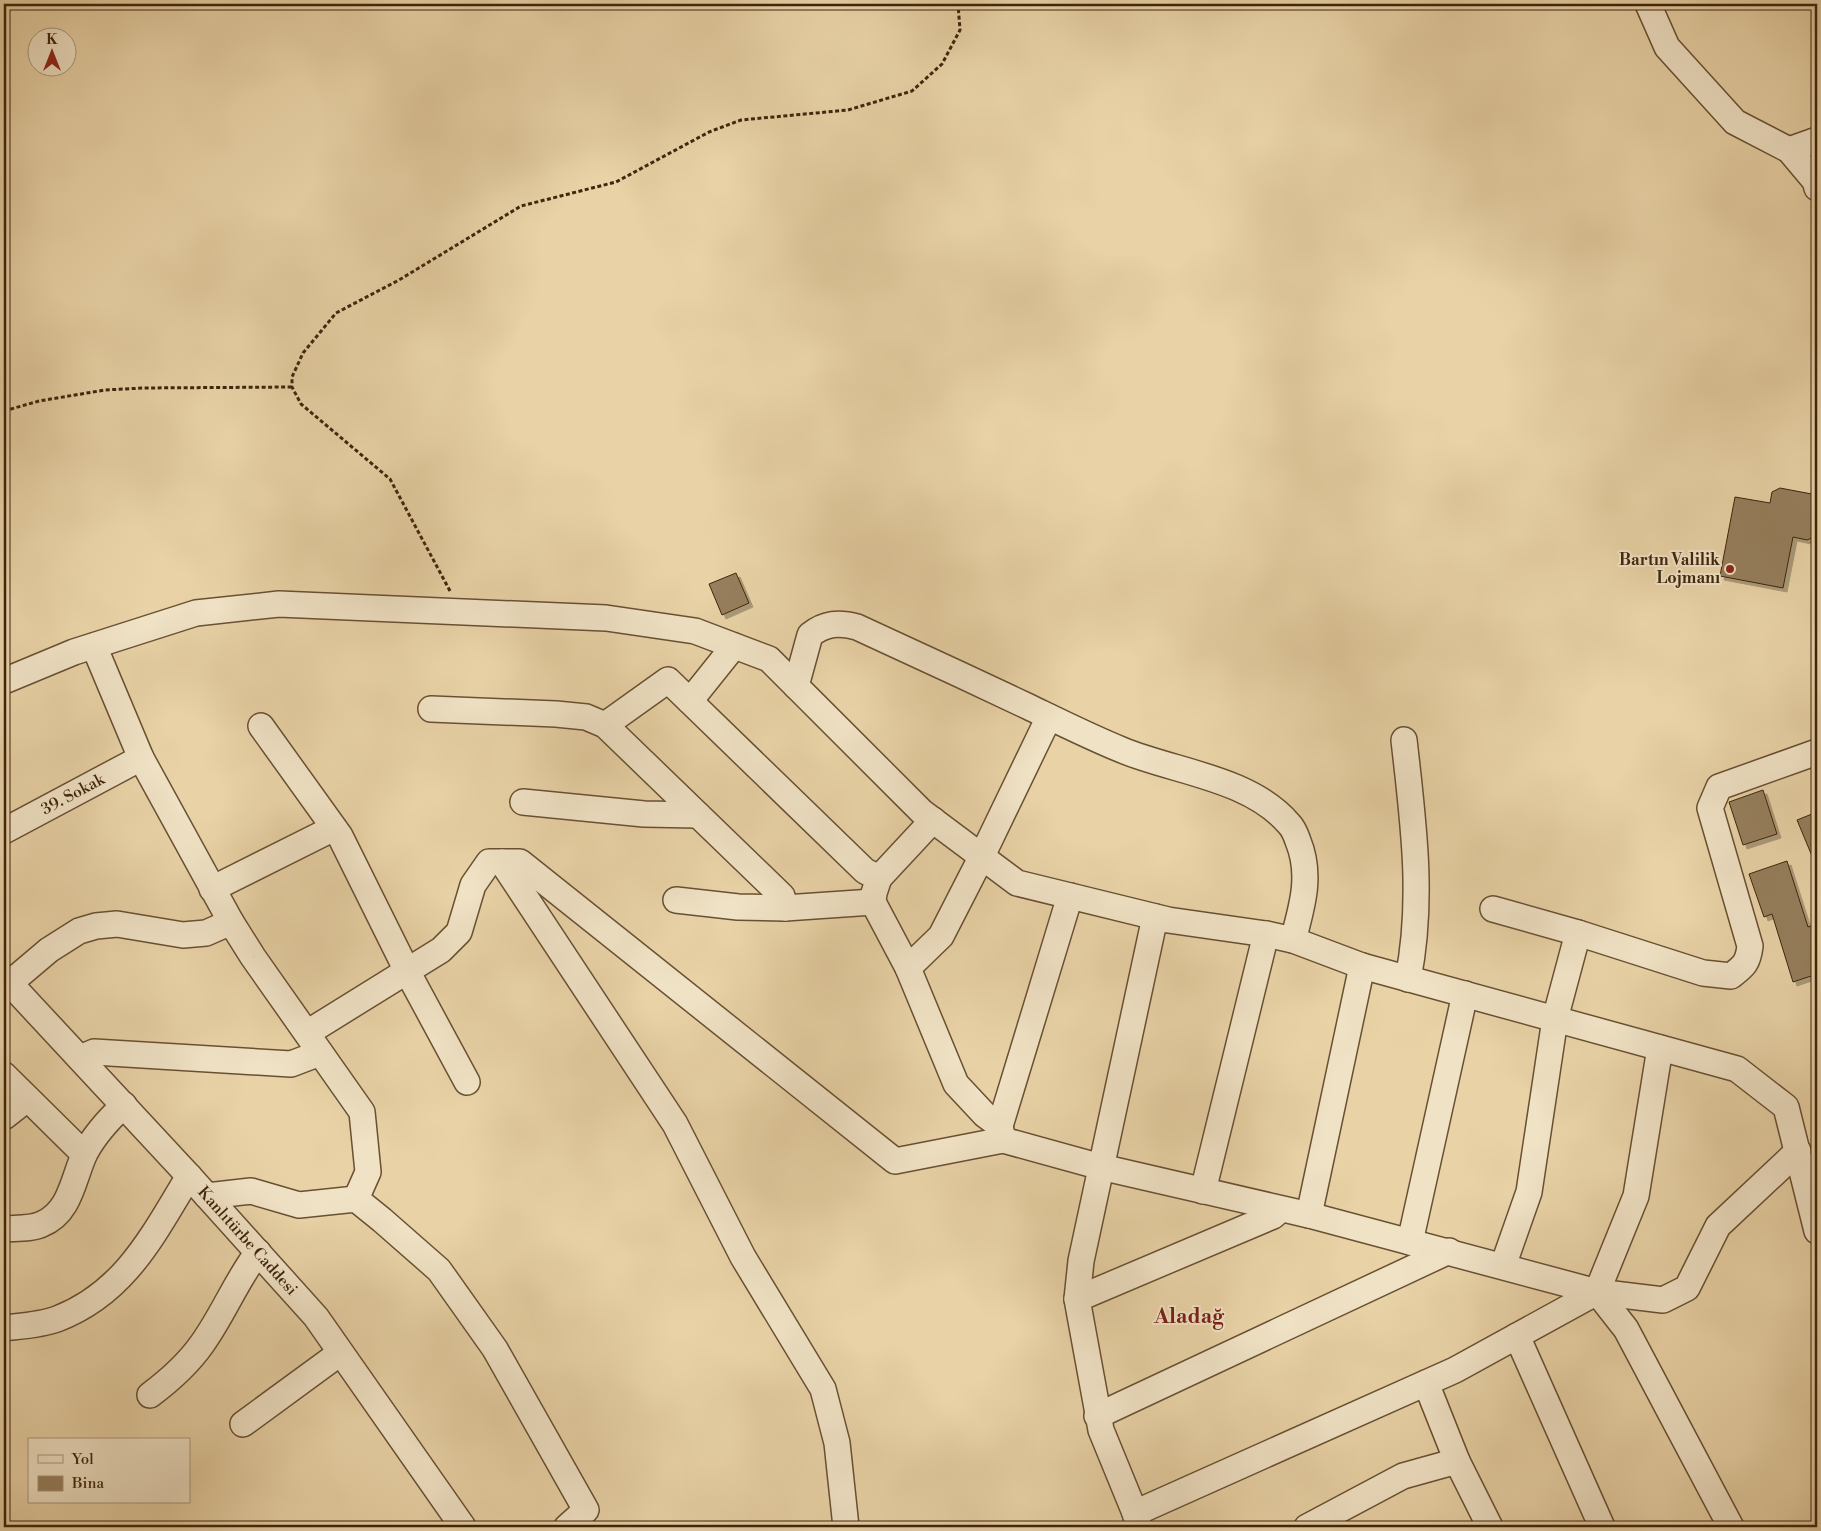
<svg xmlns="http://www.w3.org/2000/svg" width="1821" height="1531" font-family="'Libre Bodoni',serif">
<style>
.building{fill:#967f5d;stroke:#3e250d;filter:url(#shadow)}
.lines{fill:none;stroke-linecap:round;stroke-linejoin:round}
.minor-casing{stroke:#685033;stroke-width:28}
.path{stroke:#3e250d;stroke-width:3;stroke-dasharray:4 2.5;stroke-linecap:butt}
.minor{stroke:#f0e2c5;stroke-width:25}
.poi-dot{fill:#8f2418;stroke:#f0e2c5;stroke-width:2}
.labels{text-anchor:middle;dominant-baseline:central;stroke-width:4;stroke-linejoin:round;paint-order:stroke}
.poi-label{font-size:16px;font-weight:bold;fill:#3e250d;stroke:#f0e2c5;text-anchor:end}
.street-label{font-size:16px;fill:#3e250d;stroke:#f0e2c5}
.district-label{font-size:21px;font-weight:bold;fill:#7a1f14;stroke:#f0e2c5}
</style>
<defs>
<filter id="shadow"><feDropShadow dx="4" dy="4" stdDeviation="0" flood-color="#0004"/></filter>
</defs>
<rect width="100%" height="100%" fill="#e8d2a6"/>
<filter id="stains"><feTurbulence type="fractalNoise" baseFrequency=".004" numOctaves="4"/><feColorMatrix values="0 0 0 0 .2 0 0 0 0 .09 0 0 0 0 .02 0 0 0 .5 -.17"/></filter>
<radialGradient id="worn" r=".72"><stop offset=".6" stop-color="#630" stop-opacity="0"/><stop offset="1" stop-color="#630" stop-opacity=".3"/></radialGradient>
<g class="building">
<path d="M1780,488L1817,495L1816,536L1807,540L1793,537L1783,588L1720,576L1735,497L1770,503L1772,492Z"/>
<path d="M736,573L749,603L722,615L709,584Z"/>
<path d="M1763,790L1777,834L1743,845L1729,802Z"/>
<path d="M1817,812V868L1797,820Z"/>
<path d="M1787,861L1808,927L1817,924V974L1793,982L1772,914L1764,917L1749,874Z"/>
</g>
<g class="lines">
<defs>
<g id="minor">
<path d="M1648,4L1667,47L1735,122L1789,150L1815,181L1817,188"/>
<path d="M1789,150L1817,140"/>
<path d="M94,646L141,758L231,922L253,957L362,1112L368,1172L356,1199"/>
<path d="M4,681L74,652L196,613L279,604L606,618L695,631L769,659L922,812L1017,883L1168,920L1266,934L1293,940L1362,966L1737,1069L1786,1107L1817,1231"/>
<path d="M796,686L810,635C825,623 839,622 857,627C914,653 972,680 1029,707C1060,722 1090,737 1122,750C1175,772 1250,778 1289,824C1293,828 1296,835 1298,841C1312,875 1302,907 1293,940"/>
<path d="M690,701L734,646"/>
<path d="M431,709L556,714L586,717L605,725L782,896L785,908"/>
<path d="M605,725L668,680L865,871L879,878"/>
<path d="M261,726L340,836L407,971L467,1082"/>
<path d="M1404,740C1413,820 1424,899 1408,979"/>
<path d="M523,802L644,814L698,815"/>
<path d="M933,820L879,878L874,893L873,902L908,968L956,1084L985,1115L1000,1126L1003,1140"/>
<path id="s1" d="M4,831L141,758"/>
<path d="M502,862L675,1124L743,1257L823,1389L837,1443L846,1527"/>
<path d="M212,889L334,828"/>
<path d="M676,900L738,907L785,908L873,902"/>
<path d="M1493,909L1578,933L1703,973L1731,976C1744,966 1748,963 1750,946L1710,808L1719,787L1817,752"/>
<path d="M908,968L941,936L982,856L1049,717"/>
<path id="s2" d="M4,977L189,1176L316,1317L463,1527"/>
<path d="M10,983L49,950L79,931L96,926L117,924L183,935L206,933L231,922"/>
<path d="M307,1033L441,950L459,932L473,885L489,862H520L895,1161L1003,1140L1101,1167L1309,1215L1597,1292L1663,1300L1687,1288L1718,1226L1798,1151"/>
<path d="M80,1058L94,1052L291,1064L320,1053"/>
<path d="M4,1075L84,1154"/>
<path d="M4,1117L27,1099"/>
<path d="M1000,1126L1070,896"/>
<path d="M1203,1191L1266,934"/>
<path d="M207,1196L251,1191L299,1205L356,1199L382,1220L439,1270L495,1349L586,1510L567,1527"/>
<path d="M1309,1215L1362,966"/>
<path d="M4,1229C15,1228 32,1229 42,1224C71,1212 73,1178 85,1153C95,1134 108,1120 124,1105"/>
<path d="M1410,1242L1465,994"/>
<path d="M1503,1266L1529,1192L1555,1019L1578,933"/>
<path d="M1597,1292L1626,1329L1731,1527"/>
<path d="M1077,1299L1081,1261L1155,917"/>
<path d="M4,1328C21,1326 41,1325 57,1319C125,1293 153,1235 189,1176"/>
<path d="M1517,1336L1602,1527"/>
<path d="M1426,1383L1457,1461L1490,1527"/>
<path d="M150,1395C170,1380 188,1364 202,1344C223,1315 236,1281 258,1252"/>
<path d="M1097,1416L1449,1251"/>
<path d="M243,1424L340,1353"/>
<path d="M1135,1513L1455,1370L1597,1292L1636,1196L1660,1048"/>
<path d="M1139,1527L1135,1513L1101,1430L1077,1299L1273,1216L1281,1209"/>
<path d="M1307,1527L1403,1476L1457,1461"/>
</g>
</defs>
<use href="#minor" class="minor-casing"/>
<g class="path">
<path d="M4,411L39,401L105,390L143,388L292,387"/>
<path d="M450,591L390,479L301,404L292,387V377L303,353L336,313L399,280L521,206L616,182L709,132L741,120L848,110L912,91L942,64L960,30L958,4"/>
</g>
<use href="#minor" class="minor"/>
</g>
<circle class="poi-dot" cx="1730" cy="569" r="5"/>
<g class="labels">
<g class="poi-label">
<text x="1720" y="560">Bartın Valilik<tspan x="1720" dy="18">Lojmanı</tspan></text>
</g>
<g class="street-label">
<text stroke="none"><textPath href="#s1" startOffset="78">39. Sokak</textPath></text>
<text stroke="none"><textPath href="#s2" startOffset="359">Kanlıtürbe Caddesi</textPath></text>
</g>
<g class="district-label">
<text x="1189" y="1317">Aladağ</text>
</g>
</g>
<rect width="1821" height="1531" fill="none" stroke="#e8d2a6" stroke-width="20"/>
<rect x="5" y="5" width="1811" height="1521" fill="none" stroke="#3e250d" stroke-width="2.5"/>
<rect x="10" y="10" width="1801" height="1511" fill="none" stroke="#3e250d"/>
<rect x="28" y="1438" width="162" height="65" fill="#f0e2c5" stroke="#a9967b"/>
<rect x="38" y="1455" width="25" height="8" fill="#f0e2c5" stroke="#a9967b"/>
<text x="72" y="1464" font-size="15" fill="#3e250d">Yol</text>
<rect x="38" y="1476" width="25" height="15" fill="#967f5d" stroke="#a9967b"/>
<text x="72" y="1488" font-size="15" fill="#3e250d">Bina</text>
<g transform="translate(52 52)"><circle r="24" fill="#f0e2c5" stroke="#a9967b"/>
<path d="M0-4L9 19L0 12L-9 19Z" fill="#8f2418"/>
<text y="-8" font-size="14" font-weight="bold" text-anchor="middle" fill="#3e250d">K</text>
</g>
<rect width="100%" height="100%" filter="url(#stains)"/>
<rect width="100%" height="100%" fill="url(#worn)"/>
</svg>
